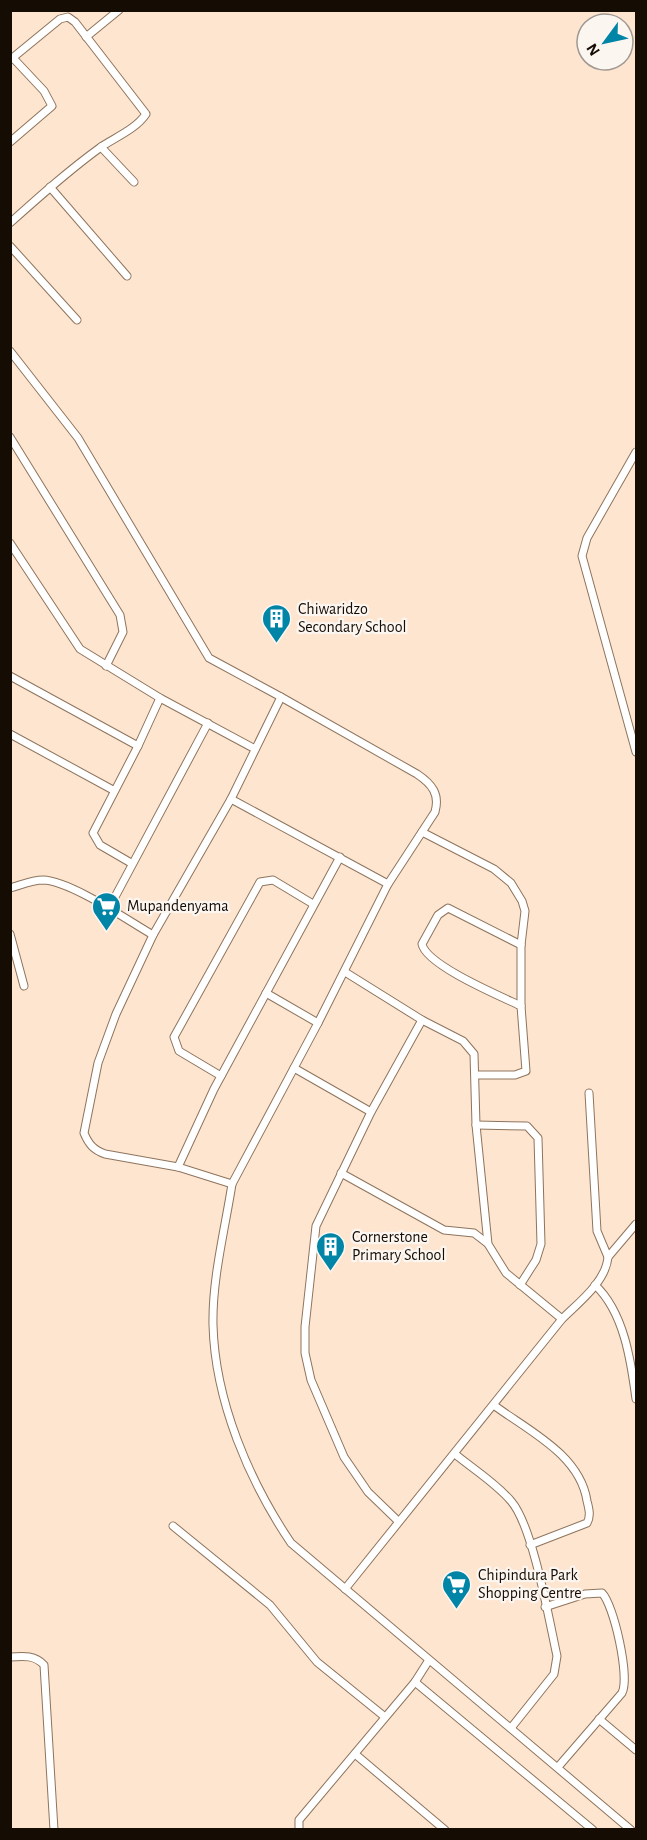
<svg xmlns="http://www.w3.org/2000/svg" width="647" height="1840" font-family="'Alegreya Sans',sans-serif">
<style>
.lines{fill:none;stroke-linecap:round;stroke-linejoin:round}
.street-casing{stroke:#8e745c;stroke-width:9}
.street{stroke:#fff;stroke-width:7}
.labels{text-anchor:middle;dominant-baseline:central;stroke-width:4.5;stroke-linejoin:round;paint-order:stroke}
.poi-label{font-size:16px;fill:#150c04;stroke:#fcf6f1;text-anchor:start}
</style>
<rect width="100%" height="100%" fill="#fee5d0"/>
<g class="lines">
<defs>
<g id="street">
<path d="M86,37L119,10"/>
<path d="M10,60L60,19L68,17L75,22L146,114C136,129 116,137 101,147C69,170 40,196 10,223"/>
<path d="M10,142L52,106L44,91L13,58"/>
<path d="M101,147L134,182"/>
<path d="M50,187L127,276"/>
<path d="M10,246L77,320"/>
<path d="M10,351L78,438L209,658L281,697L231,799L153,935L116,1014L98,1063L84,1133C89,1145 94,1150 105,1154L178,1167L232,1184C225,1229 212,1279 213,1325C215,1401 249,1481 291,1543L631,1830"/>
<path d="M10,437L120,615L123,632L106,666"/>
<path d="M636,452L587,538L582,556L636,752"/>
<path d="M10,543L80,649L160,698L255,749"/>
<path d="M10,676L138,746"/>
<path d="M10,734L113,790"/>
<path d="M231,799L388,884"/>
<path d="M422,832L494,869L511,883L522,901L525,911L521,945V1006L526,1071L515,1075H476"/>
<path d="M131,863L100,845L93,833L138,746L160,698"/>
<path d="M10,888C21,885 32,880 43,880C71,881 127,920 153,935"/>
<path d="M108,910L208,723"/>
<path d="M10,934L24,986"/>
<path d="M345,972L422,1020L371,1112L316,1226L305,1327V1353L311,1380L344,1457L368,1492L398,1521"/>
<path d="M266,993L318,1023"/>
<path d="M521,1006C500,996 426,965 422,944L438,915L448,908L521,945"/>
<path d="M422,1020L463,1041L474,1054L476,1125L488,1244L506,1273L562,1319"/>
<path d="M294,1068L371,1112"/>
<path d="M221,1076L179,1051L174,1037L260,882L273,880L313,904"/>
<path d="M589,1093L597,1231L608,1257"/>
<path d="M476,1125L527,1126L538,1138L541,1244L536,1260L520,1285"/>
<path d="M178,1167L214,1089L340,857"/>
<path d="M341,1173L444,1230L474,1233L487,1243"/>
<path d="M232,1184L318,1023L388,884L435,812C440,794 432,784 417,774L281,697"/>
<path d="M595,1285C624,1312 631,1361 636,1399"/>
<path d="M495,1406C529,1431 580,1455 587,1501C589,1509 591,1516 587,1523L530,1545"/>
<path d="M455,1454C473,1469 496,1483 511,1501C533,1526 549,1620 557,1656L554,1674L511,1728"/>
<path d="M173,1526L270,1605L317,1662L385,1717"/>
<path d="M345,1589L562,1319C578,1303 606,1282 608,1257L636,1224"/>
<path d="M545,1607L585,1594L602,1593C614,1605 630,1677 622,1693L558,1767"/>
<path d="M10,1657C24,1656 35,1655 44,1665L54,1830"/>
<path d="M415,1682L593,1830"/>
<path d="M599,1719L636,1750"/>
<path d="M355,1754L445,1830"/>
<path d="M299,1830V1820L415,1682L429,1660"/>
</g>
</defs>
<use href="#street" class="street-casing"/>
<use href="#street" class="street"/>
</g>
<defs>
<symbol id="building-pin" viewBox="-11 -11 22 30"><path d="M0 17L-7.5 6A9.5 9.5 0 1 1 7.5 6Z" fill="#0085a7" stroke="#fcf6f1"/><path d="M-4-6H4V6H1V3H-1V6H-4ZM-2.5-4.3h1.7v1.8h-1.7ZM.8-4.3h1.7v1.8H.8ZM-2.5-1h1.7V.8h-1.7ZM.8-1h1.7V.8H.8Z" fill="#fff"/></symbol>
<symbol id="supermarket-pin" viewBox="-11 -11 22 30"><path d="M0 17L-7.5 6A9.5 9.5 0 1 1 7.5 6Z" fill="#0085a7" stroke="#fcf6f1"/><path d="M-6-5.5h2.5l.6 2H6L4.5 2H-2.5L-4.4-4H-6ZM-1.5 3.2a1.3 1.3 0 1 0 .1 0ZM3 3.2a1.3 1.3 0 1 0 .1 0Z" fill="#fff"/></symbol>
</defs>
<g fill-rule="evenodd">
<use href="#building-pin" x="260" y="602" width="33" height="45"/>
<use href="#supermarket-pin" x="90" y="890" width="33" height="45"/>
<use href="#building-pin" x="314" y="1230" width="33" height="45"/>
<use href="#supermarket-pin" x="440" y="1568" width="33" height="45"/>
</g>
<g class="labels">
<g class="poi-label">
<text x="298" y="609">Chiwaridzo<tspan x="298" dy="18">Secondary School</tspan></text>
<text x="127" y="906">Mupandenyama</text>
<text x="352" y="1237">Cornerstone<tspan x="352" dy="18">Primary School</tspan></text>
<text x="478" y="1575">Chipindura Park<tspan x="478" dy="18">Shopping Centre</tspan></text>
</g>
</g>
<rect width="647" height="1840" fill="none" stroke="#150c04" stroke-width="24"/>
<g transform="translate(605 42) rotate(237)"><circle r="28" fill="#fcf6f1" stroke="#a09892" stroke-width="1.5"/>
<path d="M0-4.5L10 22L0 15L-10 22Z" fill="#0085a7"/>
<text y="-9" font-size="16" font-weight="bold" text-anchor="middle" fill="#150c04">N</text>
</g>
</svg>
